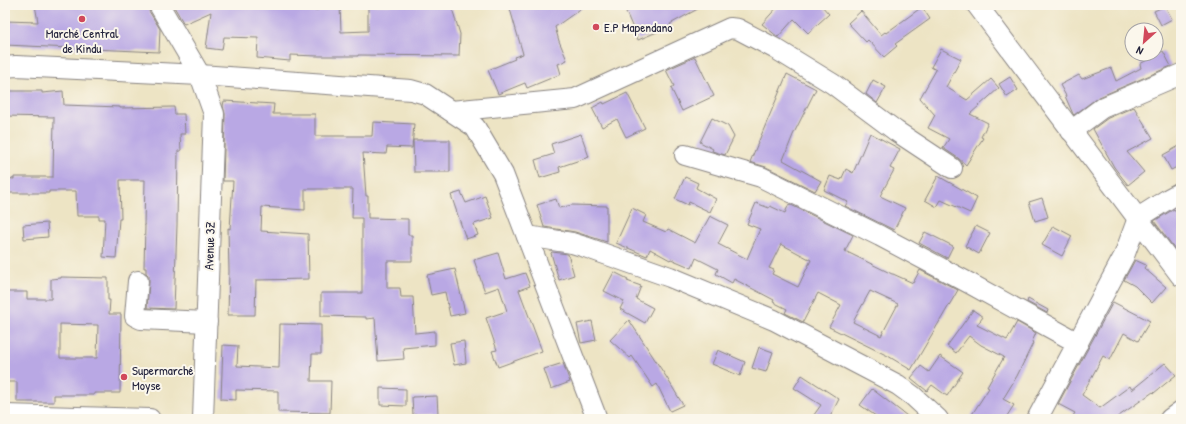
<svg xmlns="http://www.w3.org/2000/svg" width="1186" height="424" font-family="'Patrick Hand',sans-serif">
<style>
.building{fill:#b9a8e4;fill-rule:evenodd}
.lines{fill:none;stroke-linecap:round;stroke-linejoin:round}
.minor-casing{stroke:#888380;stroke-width:22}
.minor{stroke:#fff;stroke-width:20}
.poi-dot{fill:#d1495b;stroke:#fbf7ec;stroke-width:1.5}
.labels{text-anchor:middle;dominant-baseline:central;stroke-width:4;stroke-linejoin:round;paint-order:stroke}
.poi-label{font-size:13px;fill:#22223b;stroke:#fbf7ec;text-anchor:start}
.street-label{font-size:13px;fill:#22223b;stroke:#fbf7ec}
</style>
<rect width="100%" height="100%" fill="#fbf7ec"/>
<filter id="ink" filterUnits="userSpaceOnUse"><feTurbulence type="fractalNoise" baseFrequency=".025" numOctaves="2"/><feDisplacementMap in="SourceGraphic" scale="8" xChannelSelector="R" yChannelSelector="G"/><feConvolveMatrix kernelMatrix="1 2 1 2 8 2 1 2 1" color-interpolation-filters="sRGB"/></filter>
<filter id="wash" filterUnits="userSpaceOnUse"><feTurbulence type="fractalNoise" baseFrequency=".012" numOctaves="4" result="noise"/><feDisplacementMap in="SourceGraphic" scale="16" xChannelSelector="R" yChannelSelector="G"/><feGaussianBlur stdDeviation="0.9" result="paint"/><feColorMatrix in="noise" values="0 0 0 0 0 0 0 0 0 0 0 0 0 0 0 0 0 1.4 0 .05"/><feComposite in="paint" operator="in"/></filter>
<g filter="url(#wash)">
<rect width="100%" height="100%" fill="#ede4c4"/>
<g id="blocks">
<g class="building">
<path d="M35,5H148L149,11L160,29L159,52L5,45V21L38,22Z"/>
<path d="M173,5H290V10H318V5H340L341,32L368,31V5H451L460,34L459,56L358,55V56H318L290,55V61L257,58L258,38L224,37L222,50L206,48L211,12L184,24Z"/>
<path d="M523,5H586L555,27L559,41L567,60L558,64L561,74L527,88L525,83L498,94L488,70L515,59L514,57L523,54L510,9Z"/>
<path d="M642,5H705L670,24L671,26L638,40L626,12Z"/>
<path d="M779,5H821L829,14L808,33L794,19L778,37L762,24Z"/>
<path d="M1165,6L1172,19L1161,25L1154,11Z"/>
<path d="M922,7L930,19L895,44L897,46L884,57L868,40L866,42L848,23L861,11L881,35L885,32L886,33Z"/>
<path d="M941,49L961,59L946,87L967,100L991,79L999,88L970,114L988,123L981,137L983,138L966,165L958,158L943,148L949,139L928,128L935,115L920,98L936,70L931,67Z"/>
<path d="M1163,51L1171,66L1097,98L1074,115L1073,114L1065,96H1066L1060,85L1079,75L1082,79L1111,68L1116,81L1141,68L1140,64Z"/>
<path d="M695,57L714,96L682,111L671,88L674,86L666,70Z"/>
<path d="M787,74L816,89L793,135L783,160L821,181L815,191L766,167L750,162Z"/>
<path d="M1010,77L1018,90L1007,97L999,84Z"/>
<path d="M873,80L886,87L877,103L866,94Z"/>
<path d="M5,91H42V93L63,91L64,105L120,107V108L174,107L175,114H184L185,134H180L181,151H178L177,225L174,309L147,308L149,282V276L146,273V268H144L145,225H144L145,180H120L121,219H119L116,258L103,257L105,219H99V216H77L76,191H49V193H5V178L14,179V177H53L54,117L5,116Z"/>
<path d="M627,93L645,128L626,137L617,119L602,127L592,108L603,102L604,104Z"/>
<path d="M224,101L274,104L273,114H315V136H372L373,122L414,124L412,148L387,147L386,154L363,153L366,196H368V218L408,219V235H412V261H387V288H400L401,297H413L415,333L435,331V345L403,348L404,359L378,361L375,318L366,319V317L321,316V293H362V218H352L353,189H305V210L262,207L261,231L308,234L309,279L256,280L255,315H228L229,271L228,228L230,229L233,181H223L225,114L223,106Z"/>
<path d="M1134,107L1153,138L1127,152L1144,172L1128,185L1114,167L1093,129L1108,118Z"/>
<path d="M712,118L728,126L734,137L725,155L712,151L713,149L700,142Z"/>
<path d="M870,133L900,149L890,168L894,170L880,196L905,208L894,230L845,206L848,202L824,190L830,176L841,180L846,169L853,173Z"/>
<path d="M581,134L589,157L559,167L560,172L540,178L535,160L554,154L551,144Z"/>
<path d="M413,140H450V172H414Z"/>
<path d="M1181,145V165L1171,170L1163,155Z"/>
<path d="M938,176L977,198L970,213L941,200L937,207L925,200Z"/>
<path d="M685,177L698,183L696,188L716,199L710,212L689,202L688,205L675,199Z"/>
<path d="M461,192L466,203L485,196L493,218L474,224L478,235L466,239L451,195Z"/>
<path d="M1042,198L1048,217L1035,221L1029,202Z"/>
<path d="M556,199L559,208L572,205L607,206V242L575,232L544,227L537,205Z"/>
<path d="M756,203L769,208L770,206L785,213L789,204L853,235L845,251L892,274H893L913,283L920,270L958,290L911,370L888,356L829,327L841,305L818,293L803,322L785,313L787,309L773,302L774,300L734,279L732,283L716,274L718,269L696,258L692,268L671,259L670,260L650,249L647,256L616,243L632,208L646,215L643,222L666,232L668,229L695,243L710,216L728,225L718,244L747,259L760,229L747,224ZM781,244L811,260L798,287L772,274L774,270L769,268ZM870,291L898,304L881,336L853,322Z"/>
<path d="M1174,209L1181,218V257L1154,221Z"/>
<path d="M47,223L48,237L24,239L23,225Z"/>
<path d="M976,226L990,233L979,254L965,246Z"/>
<path d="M1053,226L1072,236L1062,256L1042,245Z"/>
<path d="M925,232L953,246L947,258L919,243Z"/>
<path d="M552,252L568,254L574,275L559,280L551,253Z"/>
<path d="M498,253L506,279L525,273L530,286L519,290L542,351L498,367L492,351L497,350L486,318L507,311L499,287L485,292L474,260Z"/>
<path d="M1135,260L1146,265L1144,268L1166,287L1152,303L1135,286L1124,280Z"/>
<path d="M455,269L465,313L450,316L445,292L431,295L427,275Z"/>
<path d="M614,272L628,279L627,281L641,286L636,299L653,308L645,323L620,309L624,301L604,291Z"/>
<path d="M61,277L108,278V300H110L109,314H121L120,393H94V395H54V402H17V382H5V292H27V299H51V279L61,278ZM60,324L98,325L97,358H60Z"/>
<path d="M1028,299L1048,310L1047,313L1027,302Z"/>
<path d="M1113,302L1150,321L1138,341L1124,333L1110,360L1103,356L1082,395L1100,408L1130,386L1132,390L1165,363L1176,375L1154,393L1153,392L1116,418L1117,419H1071L1075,413L1058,404Z"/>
<path d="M973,310L983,317L977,325L1007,340L1017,322L1036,333L1032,342L1033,343L1017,376L1003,399L1014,405L1005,419H969L989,388L987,387L1004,357L981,345L969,336L956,353L947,346Z"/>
<path d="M629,320L667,378L683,405L670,411L657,384L653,387L632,356L630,358L610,340Z"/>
<path d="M592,321L596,340L581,343L577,324Z"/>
<path d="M280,324L321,325V354H312L311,381H331L330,413L278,412V391L236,390V400L221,399L223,345L238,346L237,366L279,368Z"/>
<path d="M464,341L466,363L454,365L450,343Z"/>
<path d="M759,347L773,352L766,372L752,368Z"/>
<path d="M718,350L745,362L740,376L712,364Z"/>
<path d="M940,356L963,372L947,396L932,385L927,391L911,378L921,366L929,372Z"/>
<path d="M563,363L570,382L551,389L544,369Z"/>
<path d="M802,375L839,399L829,419H811L821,405L794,388Z"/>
<path d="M380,388L406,389V406L380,405Z"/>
<path d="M872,389L911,419H880L860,405Z"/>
<path d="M437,396L438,414L413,415L412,397Z"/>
</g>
</g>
</g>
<g filter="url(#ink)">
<use href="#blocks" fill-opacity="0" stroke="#888380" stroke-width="1"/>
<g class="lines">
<defs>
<g id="minor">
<path d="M159,5L200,75L214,114L203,419"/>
<path d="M977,5L1181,276"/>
<path d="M5,67L16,66L200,75L411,90L425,94L475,127L503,174L597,419"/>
<path d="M451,111L575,99L730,28L738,29L776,49L833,84L896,131L952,168"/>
<path d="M1071,131L1102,108L1181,74"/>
<path d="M685,155L761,177L880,236L969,283L1078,343"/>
<path d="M527,236L572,243L585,247L670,277L774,320L898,385L913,396L938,419"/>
<path d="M138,281L135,316L141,319L207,322"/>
<path d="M5,415L150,419"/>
<path d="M1037,419L1124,256L1138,218L1168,199L1181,192"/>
<path d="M1170,419L1181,411"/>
</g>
</defs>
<use href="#minor" class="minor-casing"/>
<use href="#minor" class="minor"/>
</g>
</g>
<g class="poi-dot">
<circle cx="82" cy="19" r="4"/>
<circle cx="596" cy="27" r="4"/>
<circle cx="124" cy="377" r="4"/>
</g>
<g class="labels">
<g class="poi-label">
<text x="604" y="27">E.P Mapendano</text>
<text x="82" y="33" text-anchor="middle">Marché Central<tspan x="82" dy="15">de Kindu</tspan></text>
<text x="132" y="370">Supermarché<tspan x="132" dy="15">Moyse</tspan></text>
</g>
<g class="street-label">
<text transform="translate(209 246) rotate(-88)">Avenue 3Z</text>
</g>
</g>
<rect width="1186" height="424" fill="none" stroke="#fbf7ec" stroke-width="20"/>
<g transform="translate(1144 42) rotate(207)"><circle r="19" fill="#fbf7ec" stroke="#a4a2a5"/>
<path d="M0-3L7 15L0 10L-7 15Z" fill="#d1495b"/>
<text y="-6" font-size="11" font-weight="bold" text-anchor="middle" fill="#22223b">N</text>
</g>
</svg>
